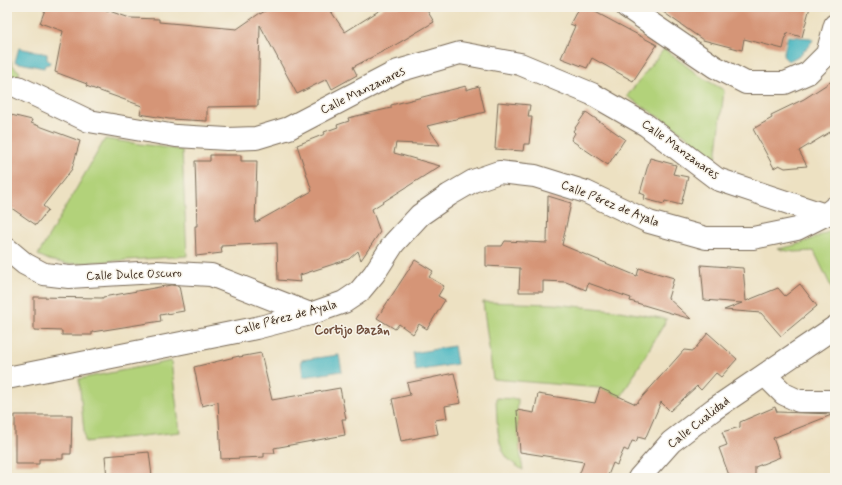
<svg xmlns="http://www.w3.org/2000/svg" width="842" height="485" font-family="Mynerve,sans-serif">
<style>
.green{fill:#b2d27a;stroke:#767e4c}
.water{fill:#46b5c0;stroke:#40706f}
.building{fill:#d59577}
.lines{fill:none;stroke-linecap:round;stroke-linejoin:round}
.minor-casing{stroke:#796a57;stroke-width:24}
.tertiary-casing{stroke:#796a57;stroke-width:24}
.minor{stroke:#fff;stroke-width:22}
.tertiary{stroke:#fff;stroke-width:22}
.labels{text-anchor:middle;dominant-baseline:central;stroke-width:3;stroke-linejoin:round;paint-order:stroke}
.street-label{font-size:12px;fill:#3b2a1e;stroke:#f7f3e8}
.neighbourhood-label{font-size:13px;font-weight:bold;fill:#714f3d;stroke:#f7f3e8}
</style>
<rect width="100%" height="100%" fill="#f7f3e8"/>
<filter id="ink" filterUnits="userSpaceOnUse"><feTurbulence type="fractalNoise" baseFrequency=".025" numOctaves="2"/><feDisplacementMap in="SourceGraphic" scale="8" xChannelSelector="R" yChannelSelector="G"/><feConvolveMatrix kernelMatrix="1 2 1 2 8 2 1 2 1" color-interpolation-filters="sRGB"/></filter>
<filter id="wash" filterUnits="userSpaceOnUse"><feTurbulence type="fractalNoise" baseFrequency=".012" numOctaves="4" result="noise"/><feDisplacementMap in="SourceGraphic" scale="16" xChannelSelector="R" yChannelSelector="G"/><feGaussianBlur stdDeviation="0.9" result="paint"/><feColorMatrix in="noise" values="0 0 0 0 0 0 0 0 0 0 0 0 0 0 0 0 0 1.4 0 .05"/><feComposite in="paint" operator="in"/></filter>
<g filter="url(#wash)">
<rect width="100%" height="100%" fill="#ede1c2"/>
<g class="green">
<path d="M7,7H11L7,53L13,66L20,72L7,90Z"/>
<path d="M664,49L701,77L724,90L716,160L680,131L627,96Z"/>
<path d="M105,139L182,150L187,256L67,264L49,260L38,255Z"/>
<path d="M835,228V292L834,293L814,251L794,252L777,249C794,247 820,237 835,228Z"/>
<path d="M483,302L553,304L614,310L667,319L621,397L600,388L493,379Z"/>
<path d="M171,361L180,432L85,442L79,379Z"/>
<path d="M496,398L518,399C516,423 519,447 523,470C517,466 510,462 506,456C496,444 497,413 496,398Z"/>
<path d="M230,474V478H193V476Z"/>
</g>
<g class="water">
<path d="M788,36L811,38L813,40C806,50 799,57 788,61L783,56Z"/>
<path d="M19,48L47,54V59L50,62L49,64L45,65L44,68L15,62Z"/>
<path d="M454,346L457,364L416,371L413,353Z"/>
<path d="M339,355L342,371L303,377L301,360Z"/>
</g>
<g id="blocks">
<g class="building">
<path d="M46,7H97L130,18L159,19V22L237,29L260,13V14L272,7H328L345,32L385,7H425L434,22L397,44L353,67L357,75L332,89L327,79L297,94L260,25L258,106L207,107V121L169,119L140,114L142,106L86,86L87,84L55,72L63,31L40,23Z"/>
<path d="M579,7H586L657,45L633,81L592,58L587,68L561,58L575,26L570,24Z"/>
<path d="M656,7H810L802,37L787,33L783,49L744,39L742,50L703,40Z"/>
<path d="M835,79V129L799,151L807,166L785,168L779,165L774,168L753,129L772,118L771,115L804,99Z"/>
<path d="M466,86V90L479,86L485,112L427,126L440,145L396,143L394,153L440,166L372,209L380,232L361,260L358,251L349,259L300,275L301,282L278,280L277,243L221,246L222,253L196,256L195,226H197L195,161H210V155H241V161H257L255,223L312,191L297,145L325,134L324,132L338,127L337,125L349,121L348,118L391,108V105Z"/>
<path d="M498,102L530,105L528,117H532L529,144H524L523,151L495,149Z"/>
<path d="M586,112L625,139L608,165L571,140L575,133L573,131Z"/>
<path d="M11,115L32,120L31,123L80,141L72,169L43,206L48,210L36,225L7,205V129Z"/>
<path d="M650,158L676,165L673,174L688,177L681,205L665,201L664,204L644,199L645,195L640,193Z"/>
<path d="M548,196L571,203L562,245L637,276L639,268L674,278L668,298L691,319L630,301L631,298L588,283L586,290L566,282L543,281V292H519L520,268L486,266V246H502L505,241L547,243Z"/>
<path d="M415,260L433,271L429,277L444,286L438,296L445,300L427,329L419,324L413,334L399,324L395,329L377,318Z"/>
<path d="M701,265L743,268L746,301L778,288L785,296L800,284L817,306L781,336L761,313L724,310L742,303L704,300Z"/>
<path d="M171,285L179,286L184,311L160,315L161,321L92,332V335H62V331L34,330V297L103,298V297Z"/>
<path d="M708,333L737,359L721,377L716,373L701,390L697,386L670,411L661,402L645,439L638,437L636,442L632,441L628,451L624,449L617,465L613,463L607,478H578L584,462L520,452L517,410L534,413L538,394L595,403L600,388L636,404L684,350L693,351Z"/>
<path d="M261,353L272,400L340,388L346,419H342L345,435L274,448L275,453H264V457L221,459L218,402L202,406L194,367L239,356V357Z"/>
<path d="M454,373L461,403L445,406L447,418L435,420L438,434L401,441L392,399L410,395L407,383Z"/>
<path d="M775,407L777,412L834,414L773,438L780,457L755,467V478H730L719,448L727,445L722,432L740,427V422Z"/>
<path d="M15,415H72L71,454H63V459H39V464H15Z"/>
<path d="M149,452L152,476L135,478H107L105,456Z"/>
</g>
</g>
</g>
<g filter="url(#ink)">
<use href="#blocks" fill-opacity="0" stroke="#796a57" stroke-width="1"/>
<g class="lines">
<defs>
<g id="minor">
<path d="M627,7L715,67L746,83H785L808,73L827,54L835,25"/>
<path d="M18,87L89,121L176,136L227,139L256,138L289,128L398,71L460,53L520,64L592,94L646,125L717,179L825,215"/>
<path d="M7,249L25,264L44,274L69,277L157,272L211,275L310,314"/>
<path d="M765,375L784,394L799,401H835"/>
<path d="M639,478L671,442L714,409L835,327"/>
</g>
<path id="tertiary" d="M7,378L256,328L310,314L344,302L359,292L374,274L394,243L420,215L449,195L473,181L499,172L535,176L586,192L649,222L706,238H753L797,229L825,215L835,207"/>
</defs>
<use href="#minor" class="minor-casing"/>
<use href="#tertiary" class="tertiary-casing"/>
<use href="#minor" class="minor"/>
<use href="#tertiary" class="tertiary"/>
</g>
</g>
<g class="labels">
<g class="street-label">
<text transform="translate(363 91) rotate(-26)">Calle Manzanares</text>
<text transform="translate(680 150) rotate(36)">Calle Manzanares</text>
<text transform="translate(610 204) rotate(22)">Calle Pérez de Ayala</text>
<text transform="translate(134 275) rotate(-2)">Calle Dulce Oscuro</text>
<text transform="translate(286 318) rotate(-15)">Calle Pérez de Ayala</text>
<text transform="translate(699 423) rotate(-38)">Calle Cualidad</text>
</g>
<g class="neighbourhood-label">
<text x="352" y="330">Cortijo Bazán</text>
</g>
</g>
<rect width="842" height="485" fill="none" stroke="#f7f3e8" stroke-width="24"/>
</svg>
